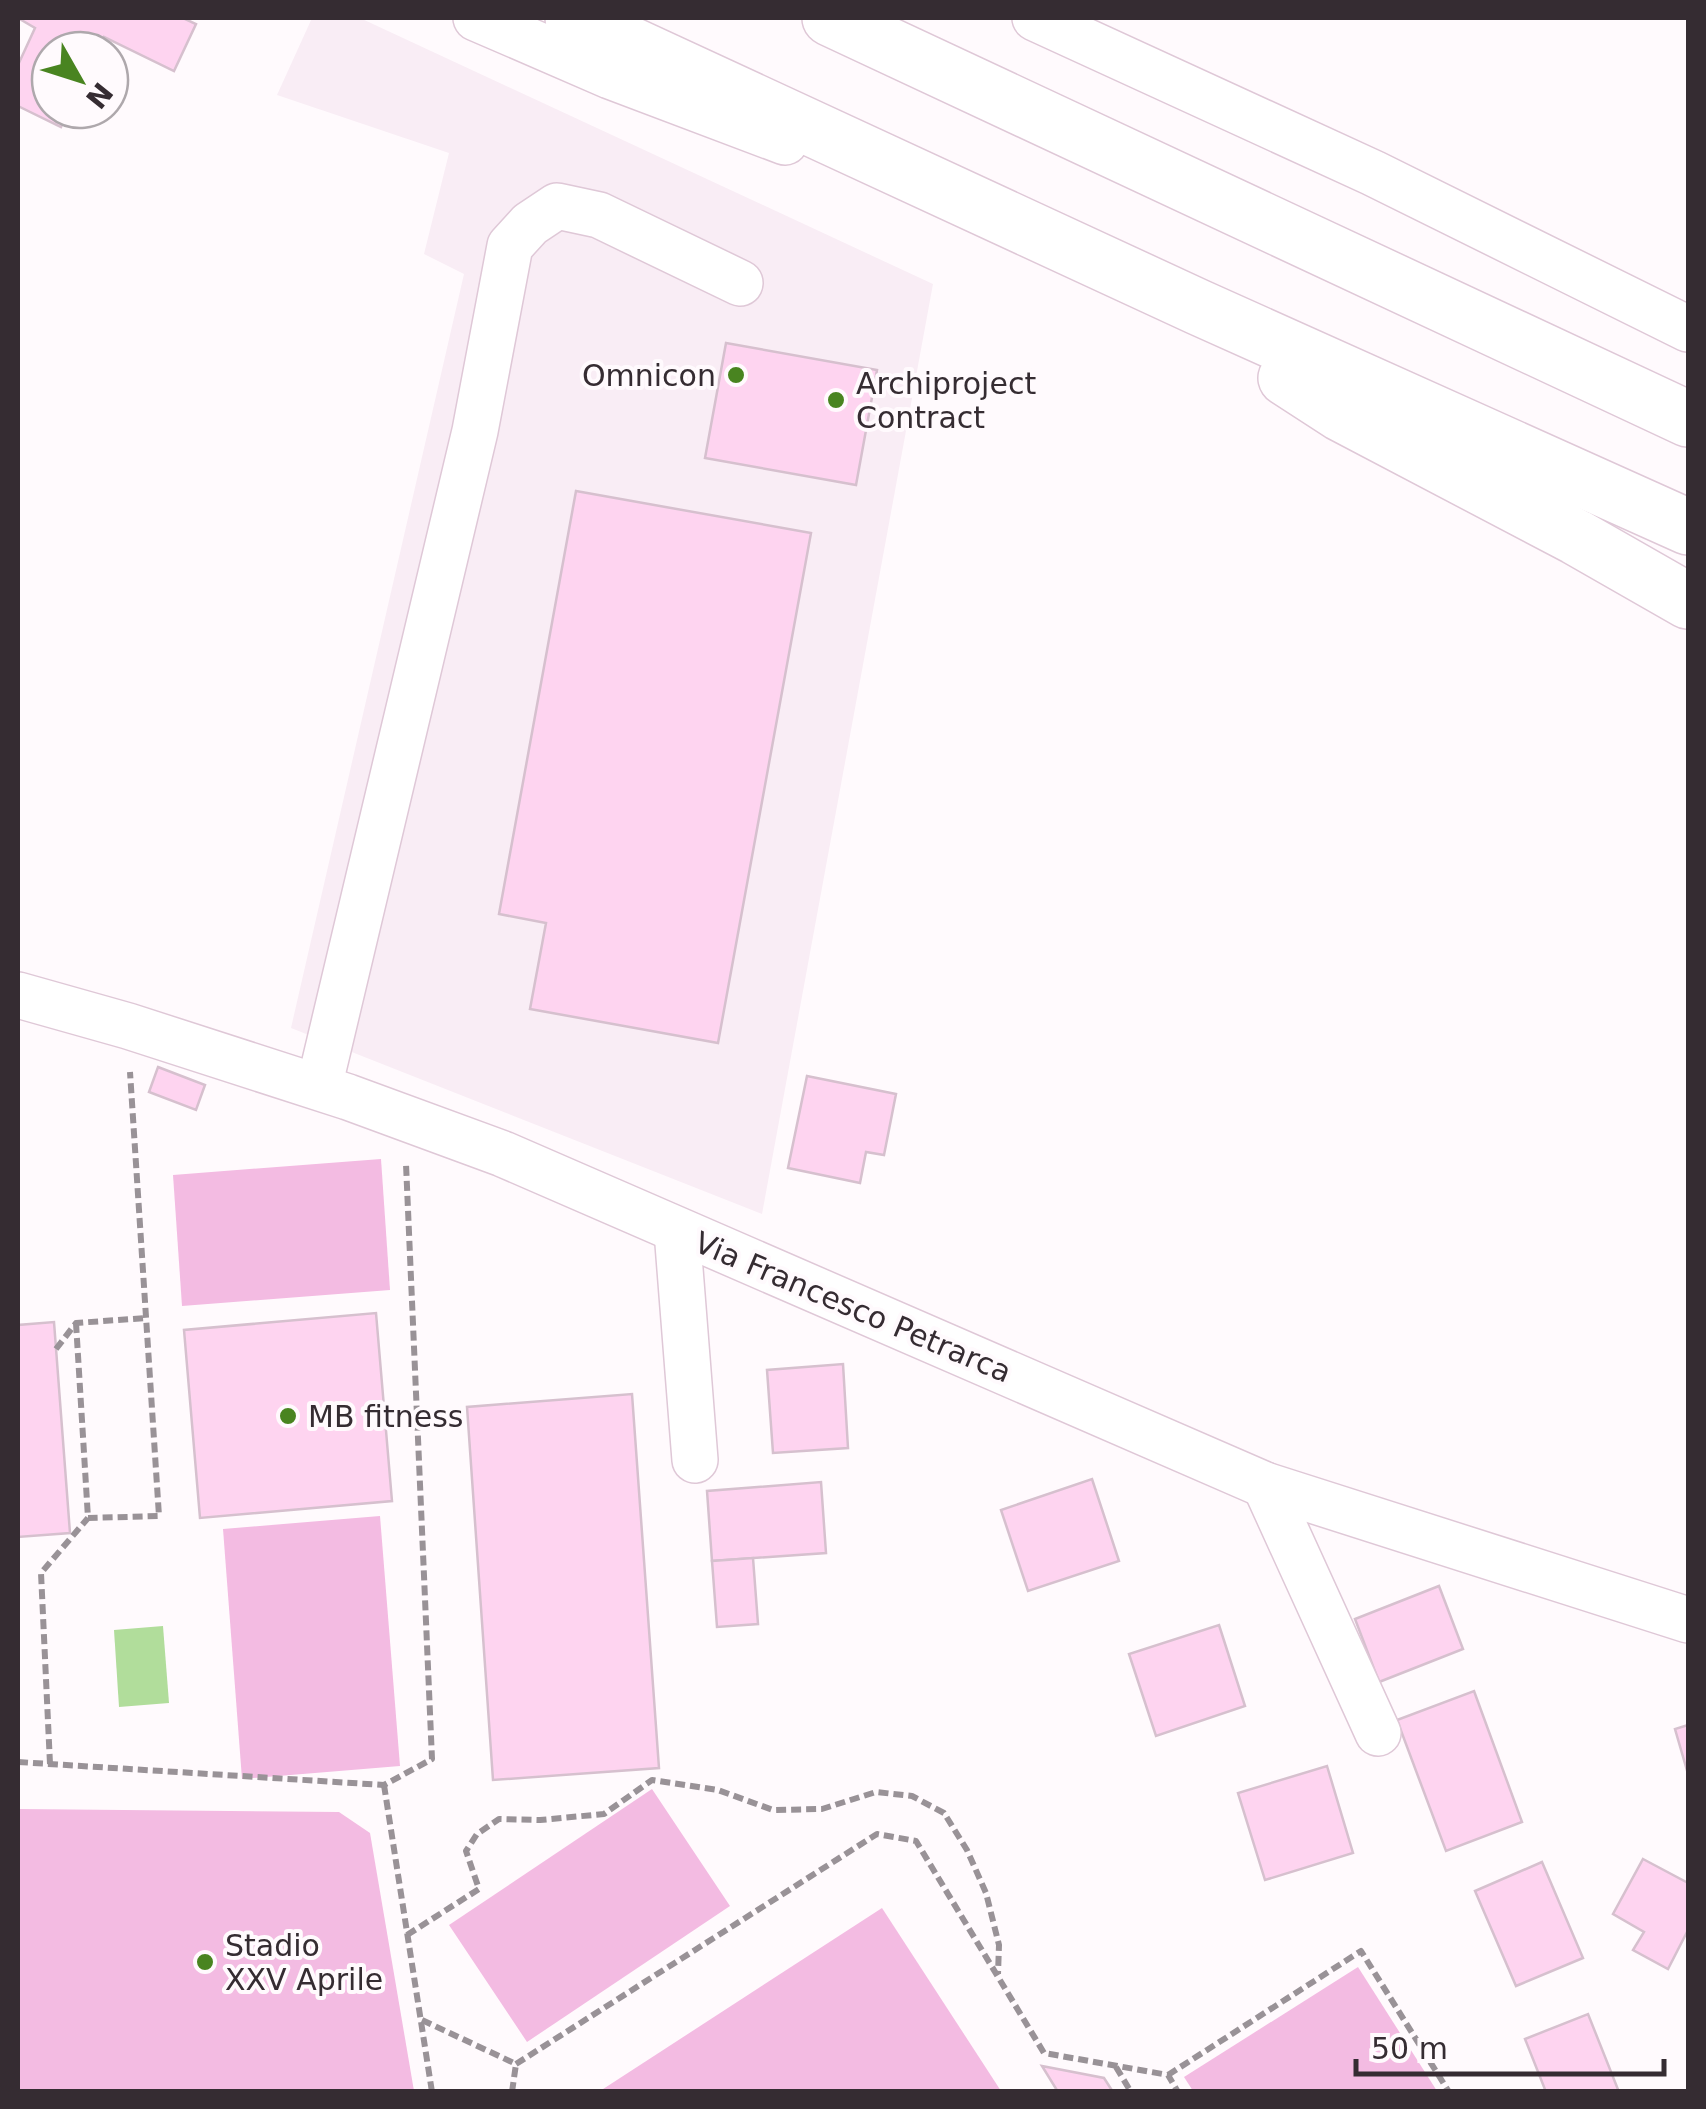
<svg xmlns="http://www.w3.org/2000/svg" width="1706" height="2109" font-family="'DejaVu Sans',sans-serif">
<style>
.built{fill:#f9edf5}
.green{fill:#f3bbe2}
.water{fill:#b1dd9b}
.building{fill:#fed4f0;stroke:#d6c0ce;stroke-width:2.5}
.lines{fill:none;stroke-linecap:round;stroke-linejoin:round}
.minor-casing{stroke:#dfc8d7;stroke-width:48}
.highway-casing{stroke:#dfc8d7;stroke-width:58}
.path{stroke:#999297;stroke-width:6;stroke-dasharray:10 5;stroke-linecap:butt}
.minor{stroke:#fff;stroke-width:45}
.highway{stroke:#fff;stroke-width:55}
.poi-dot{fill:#498420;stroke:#fffafd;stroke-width:4}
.labels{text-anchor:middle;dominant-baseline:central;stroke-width:8;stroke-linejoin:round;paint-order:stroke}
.poi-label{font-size:30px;fill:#352c32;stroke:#fffafd;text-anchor:start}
.street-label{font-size:30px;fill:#352c32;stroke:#fffafd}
</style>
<rect width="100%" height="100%" fill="#fffafd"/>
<path class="built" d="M312,18H360L933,284L762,1214L291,1028L464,274L424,254L449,153L277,95Z"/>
<g class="green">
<path d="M381,1159L390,1290L182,1306L173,1175Z"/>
<path d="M380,1516L400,1766L242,1779L223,1529Z"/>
<path d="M652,1789L730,1906L527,2042L449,1925Z"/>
<path d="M18,1809L339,1812L370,1833L414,2091H18Z"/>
<path d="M882,1908L1001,2091H600Z"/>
<path d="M1358,1967L1437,2091H1193L1184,2077Z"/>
</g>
<path class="water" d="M163,1626L169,1703L119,1707L114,1630Z"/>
<g class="building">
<path d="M18,18H183L196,24L174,71L104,37L98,50H50V110H69L61,127L18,106V65L35,28Z"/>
<path d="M726,343L877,370L856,485L705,458Z"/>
<path d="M576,491L811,533L718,1043L530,1009L546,923L499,914Z"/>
<path d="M158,1067L205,1085L196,1110L149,1092Z"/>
<path d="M807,1076L896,1094L884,1155L866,1152L860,1183L788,1168Z"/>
<path d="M376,1313L392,1501L200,1518L184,1330Z"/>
<path d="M54,1322L70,1533L18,1537V1325Z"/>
<path d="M843,1364L848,1448L773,1453L767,1370Z"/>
<path d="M632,1394L659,1768L493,1780L467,1407Z"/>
<path d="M1092,1479L1119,1561L1028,1591L1001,1510Z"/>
<path d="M821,1482L826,1553L712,1561L707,1491Z"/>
<path d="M753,1558L758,1624L717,1627L712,1561Z"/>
<path d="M1439,1586L1463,1649L1379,1682L1355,1619Z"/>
<path d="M1219,1625L1245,1706L1156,1736L1129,1654Z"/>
<path d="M1474,1691L1522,1822L1446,1851L1397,1720Z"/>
<path d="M1688,1725V1774L1675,1729Z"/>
<path d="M1327,1766L1353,1853L1265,1880L1238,1793Z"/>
<path d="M1643,1859L1688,1883V1930L1668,1969L1633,1950L1644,1932L1613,1914Z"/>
<path d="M1542,1862L1583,1958L1516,1986L1475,1891Z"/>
<path d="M1588,2014L1619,2092H1546L1525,2039Z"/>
<path d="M1042,2066L1104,2078L1113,2092H1058Z"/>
</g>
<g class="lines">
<defs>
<g id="minor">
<path d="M476,18L610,76L785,142"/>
<path d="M1035,18L1373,173L1688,329"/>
<path d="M18,995L128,1026L348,1097L503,1154L1265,1485L1688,1620"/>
<path d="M319,1087L475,431L510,246L530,224L557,206L599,215L740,283"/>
<path d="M677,1231L695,1460"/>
<path d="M1265,1485L1378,1733"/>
</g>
<g id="highway">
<path d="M573,18L1198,307L1688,527"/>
<path d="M830,18L1688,419"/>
<path d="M1286,378L1340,413L1576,537L1688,601"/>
</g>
</defs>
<use href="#minor" class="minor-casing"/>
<use href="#highway" class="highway-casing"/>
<g class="path">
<path d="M76,1323L88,1518L159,1516L130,1072"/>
<path d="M56,1349L76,1323L146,1318"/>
<path d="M18,1762L384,1785L432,1759L406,1164"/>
<path d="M50,1764L41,1573L88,1518"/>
<path d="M384,1785L432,2092"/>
<path d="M407,1935L479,1889L466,1851L477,1834L499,1819L540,1820L604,1814L652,1780L718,1790L773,1810L822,1809L876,1792L912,1796L944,1813L967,1850L986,1893L999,1945L998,1974"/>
<path d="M422,2020L516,2064"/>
<path d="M516,2064L877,1834L916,1841L1044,2053L1168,2075L1178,2092"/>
<path d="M1116,2067L1131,2092"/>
<path d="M1168,2075L1361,1951L1449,2092"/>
<path d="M512,2092L516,2064"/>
</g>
<use href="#minor" class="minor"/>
<use href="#highway" class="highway"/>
</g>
<g class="poi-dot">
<circle cx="736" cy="375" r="10"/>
<circle cx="836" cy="400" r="10"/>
<circle cx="288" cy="1416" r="10"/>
<circle cx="205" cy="1962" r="10"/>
</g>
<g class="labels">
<g class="poi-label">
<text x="716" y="375" text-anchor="end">Omnicon</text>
<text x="856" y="383">Archiproject<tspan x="856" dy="34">Contract</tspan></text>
<text x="308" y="1416">MB fitness</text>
<text x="225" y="1945">Stadio<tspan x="225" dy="34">XXV Aprile</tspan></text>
</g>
<g class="street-label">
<text transform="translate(853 1307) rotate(23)">Via Francesco Petrarca</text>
</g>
</g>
<rect width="1706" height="2109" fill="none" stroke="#352c32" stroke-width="40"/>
<g transform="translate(80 80) rotate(129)"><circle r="48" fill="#fffafd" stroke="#aea8ac" stroke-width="2.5"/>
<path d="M0-8L18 38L0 25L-18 38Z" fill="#498420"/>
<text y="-15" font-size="28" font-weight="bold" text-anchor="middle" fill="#352c32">N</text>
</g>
<path d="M1356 2059v15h308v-15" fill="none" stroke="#352c32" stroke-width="5"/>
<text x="1371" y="2059" font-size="30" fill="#352c32" stroke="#fffafd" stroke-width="8" paint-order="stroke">50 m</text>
</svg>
